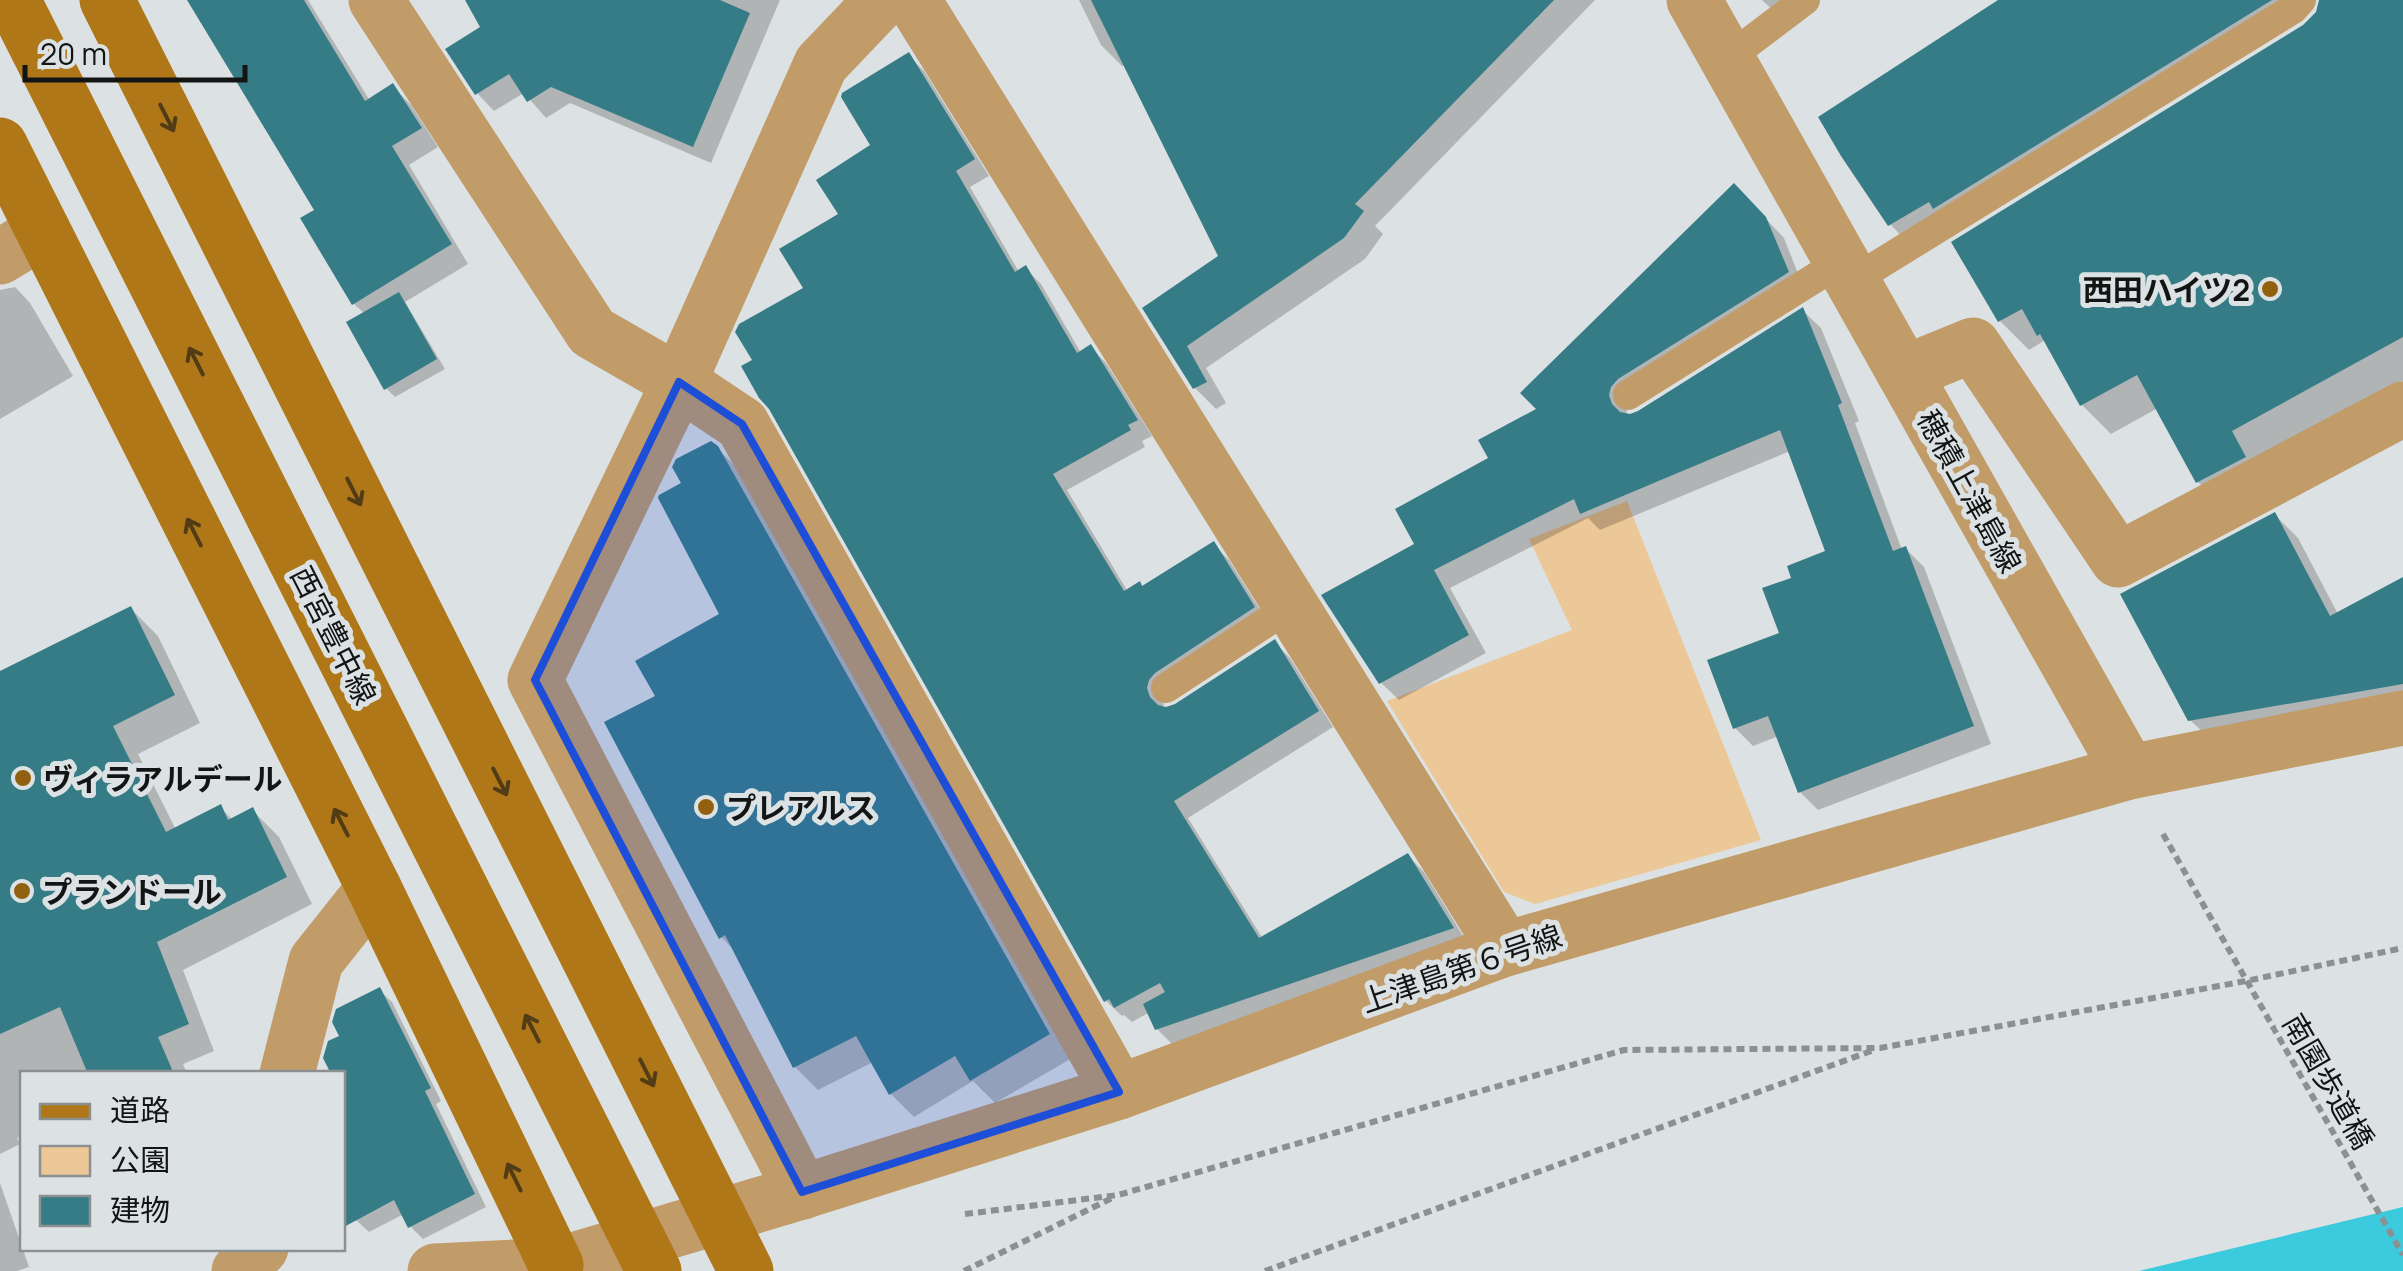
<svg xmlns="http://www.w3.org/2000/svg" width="2403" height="1271" font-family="Manrope,'Noto Sans JP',sans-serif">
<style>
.green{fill:#ecc797}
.water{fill:#3bcade}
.shadow{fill:#0003}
.building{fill:#367c87}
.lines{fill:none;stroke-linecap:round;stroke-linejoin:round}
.path{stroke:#8b9090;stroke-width:6;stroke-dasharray:8 5;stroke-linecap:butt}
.service{stroke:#c19b68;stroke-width:30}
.minor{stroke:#c19b68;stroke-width:55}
.tertiary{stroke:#c19b68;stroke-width:55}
.secondary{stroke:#af7718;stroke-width:55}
.oneway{stroke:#513c16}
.marked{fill:#1d4ed8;fill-opacity:0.2;stroke:#1d4ed8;stroke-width:8;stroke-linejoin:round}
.poi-dot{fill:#91610f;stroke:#dce2e3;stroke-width:4}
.labels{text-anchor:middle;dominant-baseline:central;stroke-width:10;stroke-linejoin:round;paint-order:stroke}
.poi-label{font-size:30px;font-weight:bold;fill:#131515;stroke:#dce2e3;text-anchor:start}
.street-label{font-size:30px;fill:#131515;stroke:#dce2e3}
</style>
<rect width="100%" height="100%" fill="#dce2e3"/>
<path class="green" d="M1627,501L1761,840L1535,904L1504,892L1387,701L1572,630L1529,539Z"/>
<path class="water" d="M2403,1207V1271H2139Z"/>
<g class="shadow">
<path d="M190,0H308L370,101L392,86L411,105L438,147L409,165L468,264L405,302L445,369L395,397L386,388L365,314L354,304L317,211Z"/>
<path d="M468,0H780L711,163L570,103L546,118L524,93L494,111L477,93L483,28Z"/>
<path d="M1079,0H1595L1375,226L1383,234L1365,259L1206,368L1226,403L1216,409L1195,388L1146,309L1221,257L1126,65L1122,66L1101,45Z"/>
<path d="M1762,0H1796L1777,14Z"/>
<path d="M2002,0H2308L1907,242L1890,224Z"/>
<path d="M2322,0H2403V381L2259,461L2227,510L2198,482L2158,408L2111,434L2082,405L2045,340L2029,350L2000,321L2305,27L2322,6Z"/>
<path d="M908,55L924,71L989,176L970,187L1019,272L1025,268L1041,284L1081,353L1090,347L1106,363L1152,436L1142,441L1145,447L1067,490L1128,592L1143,588L1213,544L1229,560L1269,624L1164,697L1163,709L1176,706L1274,642L1290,658L1333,727L1188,818L1263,939L1408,856L1424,872L1468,944L1173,1045L1157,1029L1150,1012L1132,1022L1124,1015L1122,1016L1106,1001L771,407L755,361L806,289L874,146Z"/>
<path d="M1752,204L1784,238L1805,291L1628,405L1626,416H1630L1803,311L1821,328L1859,421L1855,423L1902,550L1906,549L1924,567L1991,744L1818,810L1800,792L1779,736L1753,746L1735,728L1783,634L1794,580L1828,553L1790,451L1600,530L1588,518L1450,588L1486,653L1399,700L1374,676L1417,545L1491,459L1540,410Z"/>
<path d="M15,287L30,303L73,376L0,419V290Z"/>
<path d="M717,448L741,472L1072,1058L995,1103L973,1081L914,1117L891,1094L873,1062L818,1090L795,1067L738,954L721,937L658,697L722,615L684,484Z"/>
<path d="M2275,515L2298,538L2338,614L2403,580V710L2214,743L2190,720Z"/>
<path d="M131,609L158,636L200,723L138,754L176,830L220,808L233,820L252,810L279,837L312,904L183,970L214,1051L183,1064L187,1074H22V1136L17,1138L20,1144L0,1154V700Z"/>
<path d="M379,990L392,1002L441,1101L436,1104L486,1207L423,1239L410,1226L404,1214L369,1232L356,1220L342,1037Z"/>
<path d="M0,1183L29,1267L17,1271H0Z"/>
</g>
<g class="building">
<path d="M187,0H304L365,101L393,83L422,128L392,146L452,244L352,305L300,218L314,210Z"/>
<path d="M465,0H720L750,13L693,147L551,87L527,102L509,74L475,95L445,49L480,27Z"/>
<path d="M1091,0H1554L1355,204L1364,211L1344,238L1187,346L1207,382L1193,389L1142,308L1218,256Z"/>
<path d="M1998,0H2272L1933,209L1929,202L1888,226L1841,156L1818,117Z"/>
<path d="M2319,0H2403V337L2232,431L2246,457L2196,483L2137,375L2080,406L2040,334L2037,336L2022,309L1998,322L1951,242L2303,25L2316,12Z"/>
<path d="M909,52L975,159L956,171L1015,272L1026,265L1077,353L1091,344L1138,420L1128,425L1131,430L1053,474L1124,591L1140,581L1142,586L1214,541L1255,607L1155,673L1149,680L1147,688L1150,697L1158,705L1166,707L1175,704L1275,639L1319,711L1174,801L1259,938L1408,853L1454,928L1155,1030L1143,1004L1165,992L1160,983L1114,1008L1109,999L1104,1002L769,409L759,398L741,366L752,360L735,332L739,324L803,288L779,249L838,214L816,180L870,145L841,97L842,93Z"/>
<path d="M1734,183L1766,217L1789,272L1618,379L1611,387L1609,395L1612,404L1620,412L1630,414L1638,411L1803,307L1842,403L1838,405L1893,551L1906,546L1974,726L1798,793L1768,716L1733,729L1707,660L1779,633L1762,588L1791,578L1787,566L1825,551L1780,430L1580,514L1574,499L1434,570L1469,635L1379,684L1321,595L1414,544L1395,509L1488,458L1478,440L1536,409L1520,393Z"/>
<path d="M399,292L437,359L384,390L346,322Z"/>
<path d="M711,441L718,446L1050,1034L970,1081L955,1056L889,1095L856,1036L793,1068L725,935L719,939L604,722L655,696L635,661L719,614L658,498L659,495L681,483L672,467L676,459Z"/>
<path d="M2275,512L2330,616L2403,577V684L2188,721L2120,594Z"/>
<path d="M131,606L175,695L113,726L166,832L221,804L228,820L253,807L287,877L157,942L189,1024L158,1037L174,1074H88L60,1007L0,1034V671Z"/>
<path d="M380,987L431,1088L425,1091L475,1194L408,1228L394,1200L342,1228V1074H331L323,1058L328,1041L339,1036L332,1022L336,1009Z"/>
</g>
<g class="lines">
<g class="path">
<path d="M2163,834L2403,1255"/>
<path d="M965,1214L1118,1195L1624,1050L1880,1048L2246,981L2403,948"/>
<path d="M964,1271L1112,1198"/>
<path d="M1265,1271L1874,1050"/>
</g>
<g class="service">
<path d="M1727,59L1805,0"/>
<path d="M1852,281L2293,9L2301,0"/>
<path d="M1628,395L1842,261"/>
<path d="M1166,688L1291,606"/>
</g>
<g class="minor">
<path d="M376,0L592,332L679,382L742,424L1119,1092"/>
<path d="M913,0L1505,949"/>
<path d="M0,257L43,231"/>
<path d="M1904,373L1973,345L2118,560L2403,409"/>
<path d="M287,1074L316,961L374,888"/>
<path d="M802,1192L535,680L679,382L821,64L882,0"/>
<path d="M239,1271L261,1248"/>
<path d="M435,1271L556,1265L802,1192L1119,1092L1505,949L2129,772L2403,718"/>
</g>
<path class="tertiary" d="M1694,0L2129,772"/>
<g class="secondary">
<path d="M13,0L654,1271"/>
<path d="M107,0L746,1271"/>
<path d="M0,145L374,888L556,1265"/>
</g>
</g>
<defs><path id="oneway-shaft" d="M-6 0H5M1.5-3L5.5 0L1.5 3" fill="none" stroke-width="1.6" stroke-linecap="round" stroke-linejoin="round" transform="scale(2.5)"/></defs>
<g class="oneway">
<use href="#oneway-shaft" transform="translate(167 118) rotate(63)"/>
<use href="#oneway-shaft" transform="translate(196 361) rotate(-117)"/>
<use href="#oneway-shaft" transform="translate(354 492) rotate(63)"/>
<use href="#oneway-shaft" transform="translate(194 532) rotate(-117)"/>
<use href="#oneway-shaft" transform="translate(500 782) rotate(63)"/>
<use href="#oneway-shaft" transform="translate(341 822) rotate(-117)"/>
<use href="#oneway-shaft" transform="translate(532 1028) rotate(-117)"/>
<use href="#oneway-shaft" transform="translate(647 1073) rotate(63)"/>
<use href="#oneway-shaft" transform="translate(514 1177) rotate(-116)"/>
</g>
<path class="marked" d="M679,382L742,424L1119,1092L802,1192L535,680Z"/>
<g class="poi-dot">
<circle cx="2270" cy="289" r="10"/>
<circle cx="23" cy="778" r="10"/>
<circle cx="706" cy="807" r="10"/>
<circle cx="22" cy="891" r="10"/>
</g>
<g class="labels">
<g class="poi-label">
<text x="2250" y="289" text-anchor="end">西田ハイツ2</text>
<text x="43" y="778">ヴィラアルデール</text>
<text x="726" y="807">プレアルス</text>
<text x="42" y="891">プランドール</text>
</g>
<g class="street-label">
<text transform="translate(1970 491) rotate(61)">穂積上津島線</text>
<text transform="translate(334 635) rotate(63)">西宮豊中線</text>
<text transform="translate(1461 968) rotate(-19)">上津島第６号線</text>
<text transform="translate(2329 1081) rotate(60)">南園歩道橋</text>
</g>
</g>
<rect x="20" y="1071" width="325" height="180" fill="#dce2e3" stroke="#8c9091" stroke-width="2.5"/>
<rect x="40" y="1104" width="50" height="15" fill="#af7718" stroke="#8c9091" stroke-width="2.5"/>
<text x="110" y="1121" font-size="30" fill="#131515">道路</text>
<rect x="40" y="1146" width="50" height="30" fill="#ecc797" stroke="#8c9091" stroke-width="2.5"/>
<text x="110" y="1171" font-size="30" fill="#131515">公園</text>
<rect x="40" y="1196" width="50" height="30" fill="#367c87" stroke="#8c9091" stroke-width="2.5"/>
<text x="110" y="1221" font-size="30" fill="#131515">建物</text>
<path d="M25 65v15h220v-15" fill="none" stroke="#131515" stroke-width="5"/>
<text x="40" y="65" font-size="30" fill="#131515" stroke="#dce2e3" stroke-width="8" paint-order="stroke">20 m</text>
</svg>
